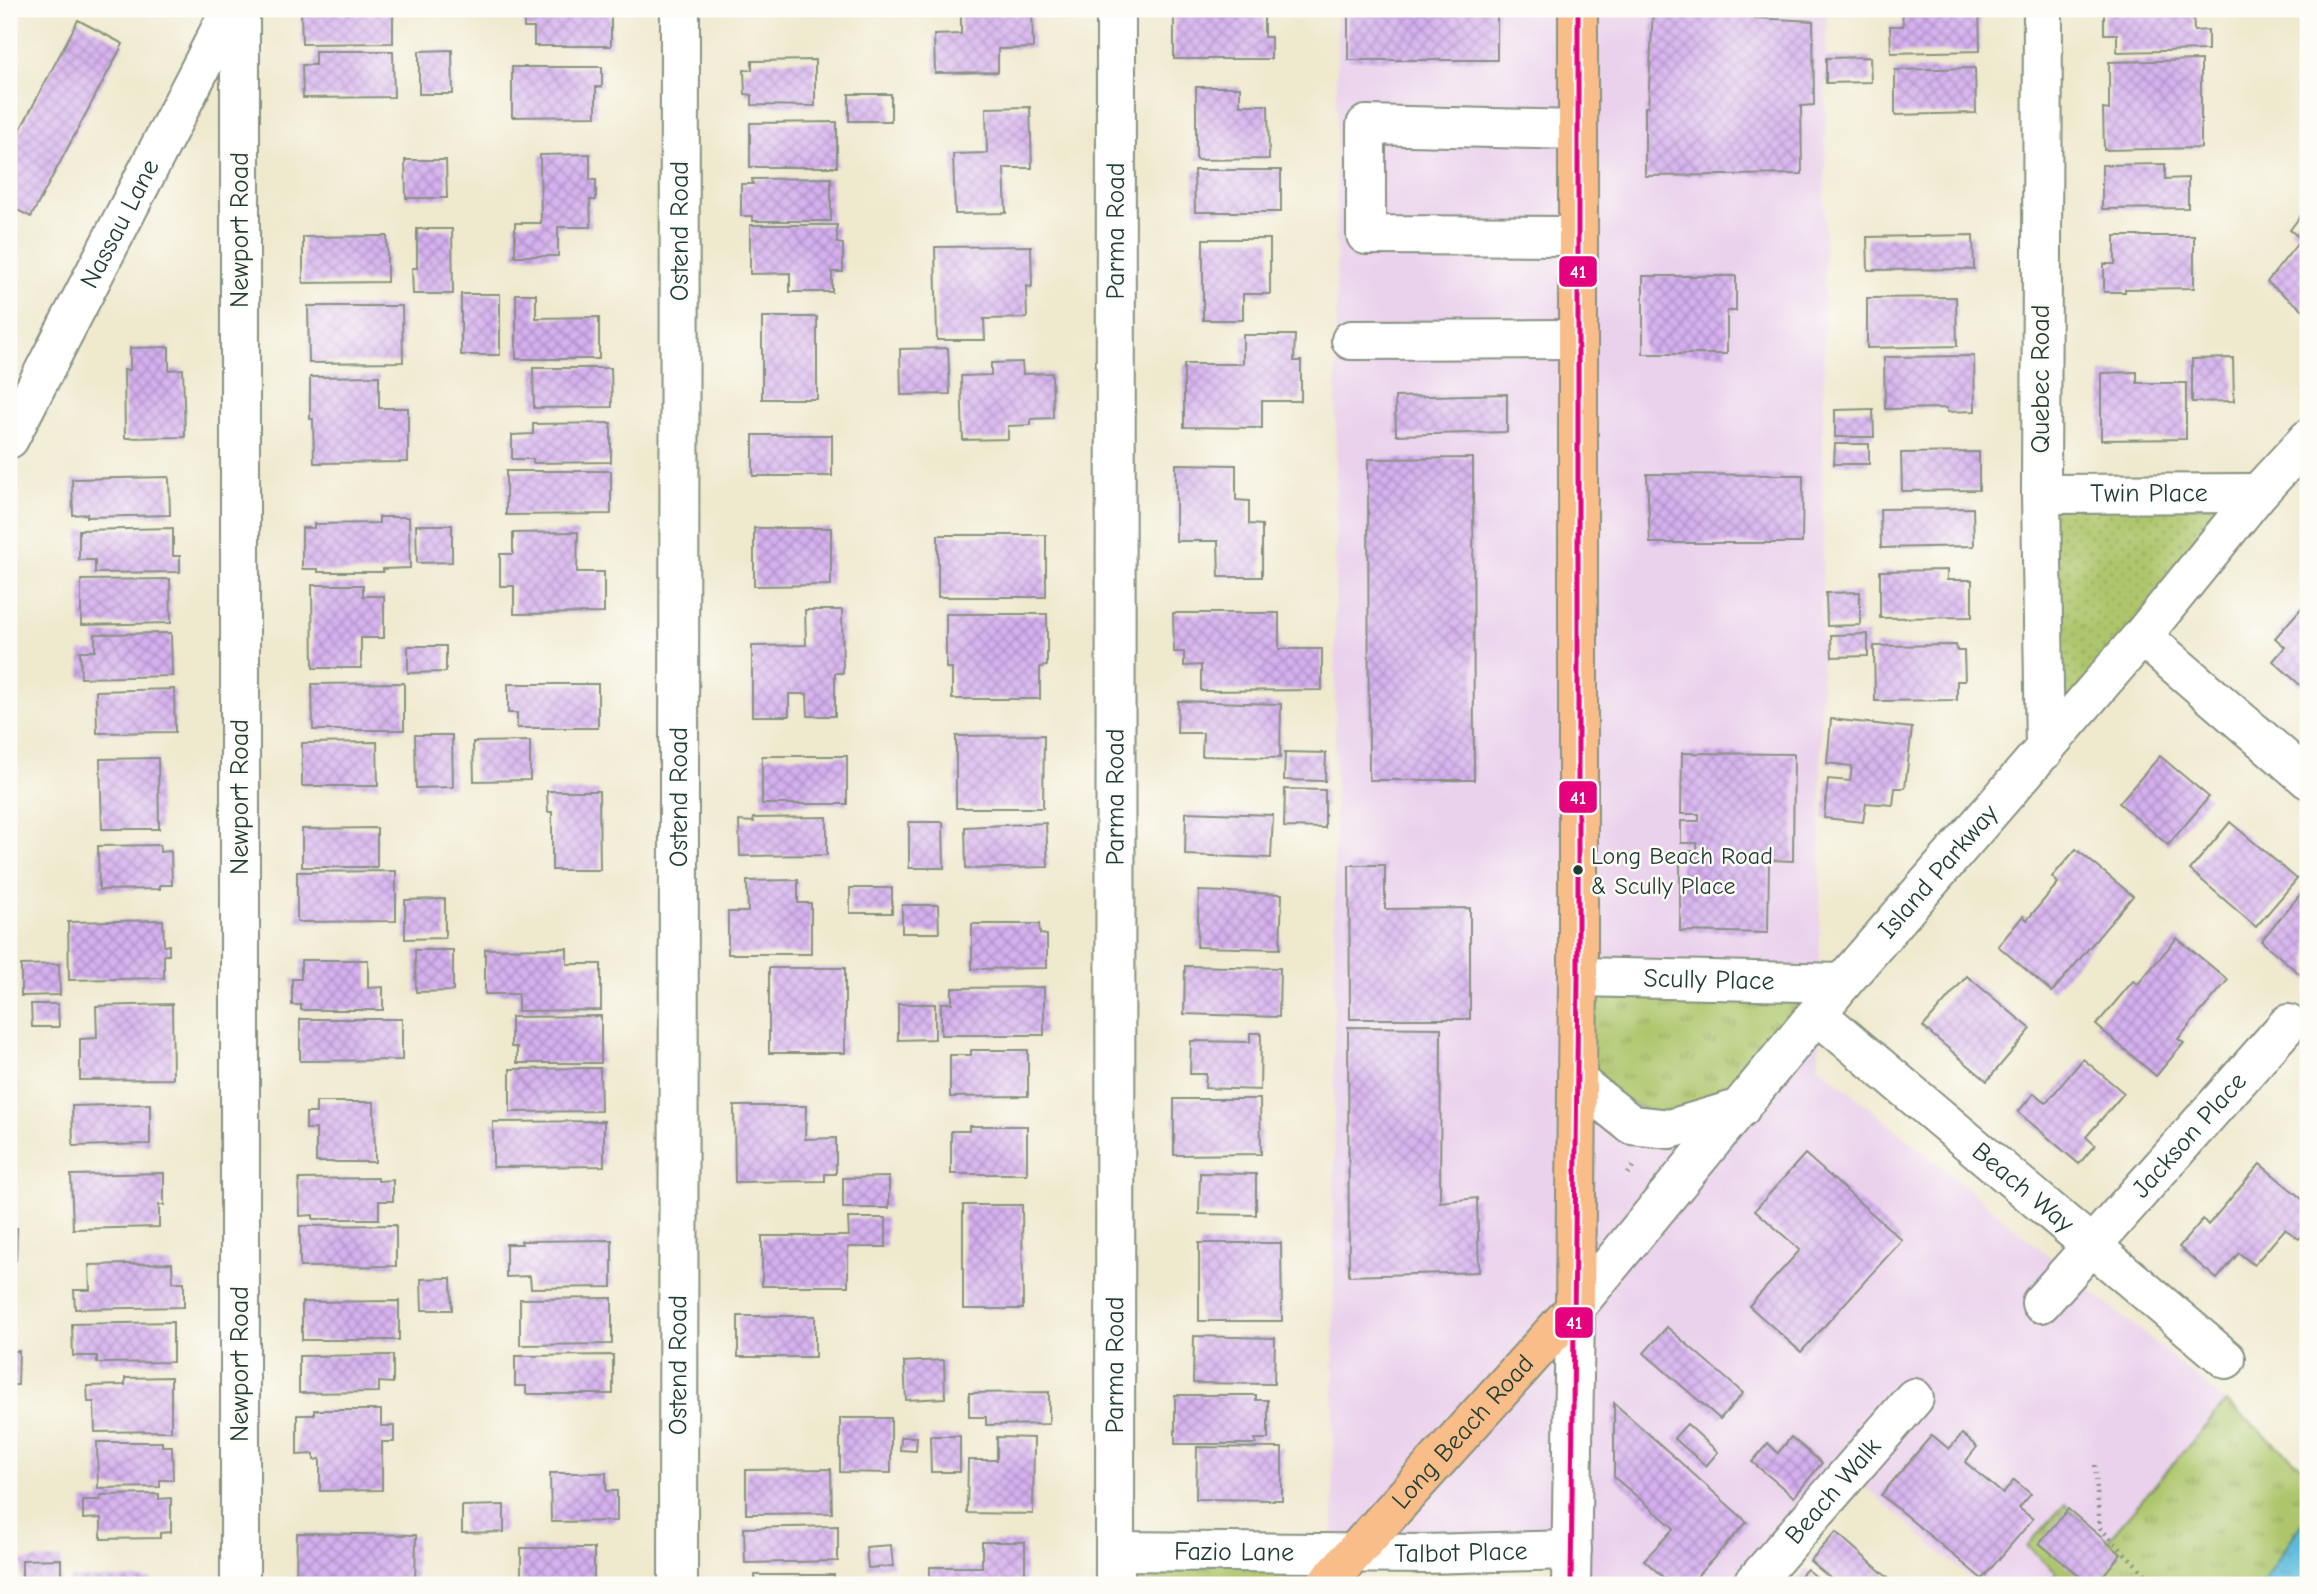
<svg xmlns="http://www.w3.org/2000/svg" width="2317" height="1594" font-family="'Comic Neue',sans-serif">
<style>
.built{fill:#ead1ec}
.grass{fill:url(#grass-dots);stroke:#668250;stroke-width:2}
.park{fill:url(#park-tufts);stroke:#668250;stroke-width:2}
.water{fill:url(#water-ripples);stroke:#3e7c87;stroke-width:2}
.building{fill:url(#building-cross-hatch)}
.lines{fill:none;stroke-linecap:round;stroke-linejoin:round}
.minor-casing{stroke:#879381;stroke-width:42}
.major-casing{stroke:#879381;stroke-width:42}
.path{stroke:#879381;stroke-width:4.5;stroke-dasharray:2 5;stroke-linecap:butt}
.minor{stroke:#fff;stroke-width:38}
.major{stroke:#f8bd89;stroke-width:38}
.bus-1-casing{stroke:#fdfcf7;stroke-width:10}
.bus-1{stroke:#e5007d;stroke-width:5}
.bus-dot{fill:#1f3d34;stroke:#fdfcf7;stroke-width:2.5}
.labels{text-anchor:middle;dominant-baseline:central;stroke-width:5;stroke-linejoin:round;paint-order:stroke}
.bus-label{font-size:24px;fill:#1f3d34;stroke:#fdfcf7;text-anchor:start}
.street-label{font-size:26px;fill:#1f3d34;stroke:#fdfcf7}
.line-badge{stroke:#fdfcf7;stroke-width:2.5}
.badge-label{font-size:19px;text-anchor:middle;font-weight:bold;fill:#fff}
</style>
<defs>
<pattern id="grass-dots" width="8" height="8" patternUnits="userSpaceOnUse" patternTransform="scale(1.75)"><rect width="8" height="8" fill="#adc66c"/><path d="M2 2h.1M6 6h.1" fill="none" stroke="#8ca25a" stroke-width="1.8" stroke-linecap="round"/></pattern>
<pattern id="park-tufts" width="24" height="20" patternUnits="userSpaceOnUse" patternTransform="scale(1.75)"><rect width="24" height="20" fill="#adc66c"/><path d="M3 7l-1-3M5 7V3M7 7l1-3M15 17l-1-3M17 17v-4M19 17l1-3" fill="none" stroke="#8ca25a"/></pattern>
<pattern id="water-ripples" width="26" height="14" patternUnits="userSpaceOnUse" patternTransform="scale(1.75)"><rect width="26" height="14" fill="#5cbbda"/><path d="M2 4q2-2 4 0t4 0M15 11q2-2 4 0t4 0" fill="none" stroke="#4b99b2"/></pattern>
<pattern id="building-cross-hatch" width="8" height="8" patternUnits="userSpaceOnUse" patternTransform="scale(1.75)"><rect width="8" height="8" fill="#d6b0ef"/><path d="M0 0l8 8M0 8l8-8" fill="none" stroke="#ad90c2"/></pattern>
</defs>
<rect width="100%" height="100%" fill="#fdfcf7"/>
<filter id="ink" filterUnits="userSpaceOnUse"><feTurbulence type="fractalNoise" baseFrequency=".0143" numOctaves="2"/><feDisplacementMap in="SourceGraphic" scale="14" xChannelSelector="R" yChannelSelector="G"/><feConvolveMatrix kernelMatrix="1 2 1 2 8 2 1 2 1" color-interpolation-filters="sRGB"/></filter>
<filter id="wash" filterUnits="userSpaceOnUse"><feTurbulence type="fractalNoise" baseFrequency=".00686" numOctaves="4" result="noise"/><feDisplacementMap in="SourceGraphic" scale="28" xChannelSelector="R" yChannelSelector="G"/><feGaussianBlur stdDeviation="1.57" result="paint"/><feColorMatrix in="noise" values="0 0 0 0 0 0 0 0 0 0 0 0 0 0 0 0 0 1.4 0 .05"/><feComposite in="paint" operator="in"/></filter>
<g filter="url(#wash)">
<rect width="100%" height="100%" fill="#efe9ce"/>
<path class="built" d="M1337,9H1826L1819,1066L2226,1402L2105,1543L2065,1504L2057,1573L2046,1585H1978L1844,1468L1742,1585H1575V1542L1333,1545Z"/>
<path class="grass" d="M2234,504L2056,723L2051,507Z"/>
<g class="park">
<path d="M1585,983L1831,987L1740,1102L1673,1123L1582,1080Z"/>
<path d="M2226,1402L2308,1472V1513L2262,1585H2046L2057,1573L2027,1546L2065,1504L2105,1543Z"/>
<path d="M1122,1559L1330,1562L1310,1585H1122Z"/>
</g>
<path class="water" d="M2308,1513V1585H2262Z"/>
<g id="blocks">
<g class="building">
<path d="M309,9H393V43L302,44L301,11H309Z"/>
<path d="M524,9H611V46H534V28H524Z"/>
<rect x="772" y="9" width="60" height="5"/>
<path d="M961,9H1032L1033,48L998,49V72L935,73L934,35L961,34Z"/>
<rect x="1348" y="9" width="149" height="51"/>
<path d="M1653,9H1755V18L1813,21L1814,105L1801,106L1802,174L1645,176V107H1648Z"/>
<path d="M1902,9H1979L1980,51L1891,53L1890,26H1903Z"/>
<path d="M2104,9H2193L2194,31L2208,30V50L2117,52V34H2104Z"/>
<path d="M1174,10H1264V37H1271V59H1174Z"/>
<path d="M78,20L123,44L31,217L9,206V151Z"/>
<path d="M452,50L453,94H419V51Z"/>
<path d="M315,51H393L394,97L303,98L302,65H315Z"/>
<path d="M1870,57L1871,82L1826,83V58Z"/>
<path d="M815,60V106L752,105V95L745,94L744,70H752V61Z"/>
<path d="M2201,60V148L2104,150L2103,109L2109,110V62Z"/>
<path d="M512,67H602V87H596V116L512,117Z"/>
<path d="M1975,68L1976,113L1895,115V70Z"/>
<path d="M1196,87H1240V105H1268L1269,159L1196,160Z"/>
<rect x="849" y="94" width="42" height="27"/>
<path d="M1030,107L1032,168H1004L1006,213L955,214L953,154L987,153L986,108Z"/>
<path d="M837,122V167H750V123Z"/>
<path d="M590,154V180H596V200H590L591,227H558V256H515V223H541L540,155Z"/>
<path d="M405,160H446L447,198H406Z"/>
<path d="M2165,164V179L2188,178V208L2102,209V165Z"/>
<path d="M1194,170H1281V212H1195Z"/>
<path d="M831,178V221H753V216H741V184H753L752,179Z"/>
<path d="M2308,206V307L2305,311L2267,282L2301,239L2290,230Z"/>
<path d="M750,225H837V243L843,244V272H832V292H790V273L750,274Z"/>
<path d="M417,229H452L453,294H413L412,268H417Z"/>
<path d="M1973,235L1974,269L1868,270L1867,237Z"/>
<path d="M387,236V282L303,283V237Z"/>
<path d="M2115,236H2194V288L2125,289V292H2104V264H2115Z"/>
<path d="M1203,239H1270V294H1243V320H1203Z"/>
<path d="M1031,246L1032,287L1026,286L1027,318L984,319L985,340H937L935,247Z"/>
<path d="M1643,276H1736V311H1727V354H1643Z"/>
<rect x="461" y="294" width="39" height="61"/>
<path d="M516,294H536V318L599,317V359H516Z"/>
<path d="M1956,297L1957,346L1867,348V298Z"/>
<path d="M308,306H402L403,362L309,363Z"/>
<rect x="762" y="317" width="55" height="82"/>
<path d="M1243,335H1295L1294,361H1301V401H1262V428L1184,427V364H1243Z"/>
<path d="M169,347V370L183,369L185,437L125,438L124,370H130V348Z"/>
<path d="M948,348L950,394L901,395L900,349Z"/>
<path d="M1974,356L1975,411L1947,412V408L1885,409L1884,357Z"/>
<path d="M2233,358L2234,401L2192,402V359Z"/>
<path d="M1022,362L1023,374L1052,373L1053,418L1031,419V425L1008,426V439L963,440L961,376L991,375V363Z"/>
<path d="M533,368H611L612,407L534,408Z"/>
<path d="M2137,372V383H2186V439L2101,440V373Z"/>
<path d="M379,376V408H408V462L314,463L313,419H310V377Z"/>
<path d="M1507,394V432L1396,435L1395,397Z"/>
<path d="M1873,409L1874,437H1835V410Z"/>
<path d="M611,423V462L533,463V459H512V435L533,434V424Z"/>
<rect x="753" y="435" width="79" height="41"/>
<path d="M1835,444H1869V464H1834Z"/>
<path d="M1979,452V490L1902,491L1901,453Z"/>
<path d="M1473,458L1474,780H1369L1368,459Z"/>
<path d="M1176,464L1236,465V500L1249,501V524L1262,525V577H1219L1218,541H1176Z"/>
<path d="M506,471H611V514L506,515Z"/>
<path d="M1647,474L1803,475L1802,543H1650Z"/>
<path d="M169,477L170,515L87,517V514L73,515L72,479Z"/>
<path d="M1973,508L1974,546L1881,548L1880,509Z"/>
<path d="M379,517H409L410,568L383,569V572H318V569H302V528H314V524L379,523Z"/>
<path d="M416,525H452V562L417,563Z"/>
<path d="M173,528V556H180V572L95,573V560H79V530Z"/>
<path d="M754,528H831V585L754,586Z"/>
<path d="M578,532L577,572H604V613L514,614V586H500V554H513V533Z"/>
<rect x="938" y="535" width="108" height="62"/>
<path d="M1947,570V580H1972V617L1880,618V571Z"/>
<path d="M170,579L171,623L81,625V580Z"/>
<path d="M312,585H363V596H384V638H361V668H313Z"/>
<path d="M1860,592V625L1827,626L1826,593Z"/>
<path d="M2305,604L2308,607V692L2273,661L2285,647L2275,638Z"/>
<path d="M805,610H842L843,673H835V716H808L807,694H789V716H752V646L806,645Z"/>
<path d="M1173,613H1279V649H1322V690L1201,691V665L1184,666V652H1174Z"/>
<path d="M946,614H1047V666L1040,667V699H952V668H946Z"/>
<path d="M171,633L172,676L81,678L80,651H95V634Z"/>
<path d="M1868,634V656L1832,657L1831,635Z"/>
<path d="M1956,645L1957,651H1964L1965,681H1957V700L1875,701L1874,646Z"/>
<path d="M408,646H446V672L408,673Z"/>
<path d="M404,683V730H313L312,684Z"/>
<path d="M508,684H598V728H517V713H508Z"/>
<path d="M174,689L175,732L97,733L96,691Z"/>
<path d="M1178,701L1281,704L1280,758L1202,756L1203,733H1177Z"/>
<path d="M1831,719L1912,728L1905,788H1895L1893,805L1866,803L1863,822L1824,818L1828,779L1850,781L1852,766L1827,763Z"/>
<path d="M415,735H452L453,787L416,788Z"/>
<path d="M1044,735L1043,808H956V736Z"/>
<path d="M530,741V780L474,781L473,742Z"/>
<path d="M377,742L378,786H302V743Z"/>
<path d="M1285,752L1326,753L1325,781L1284,780Z"/>
<path d="M1682,753L1794,754L1793,861L1769,860L1768,933L1680,931V851H1697V843H1681V821H1699V814H1681Z"/>
<rect x="762" y="756" width="85" height="48"/>
<path d="M2160,756L2209,797L2168,845L2119,803Z"/>
<path d="M158,758L159,829H102L100,759Z"/>
<path d="M1285,789L1325,790V828L1284,827Z"/>
<path d="M547,791H599L600,870H552V812H548Z"/>
<path d="M1186,812L1273,815L1271,858L1185,855Z"/>
<path d="M827,817V855L740,856L739,821L754,822L753,818Z"/>
<path d="M909,822H943L944,868H909Z"/>
<path d="M2230,822L2297,879L2256,927L2190,870Z"/>
<path d="M1046,823L1048,867L966,869L965,827Z"/>
<path d="M377,828V867H302V829Z"/>
<path d="M160,845V852L171,851L172,885H160V889L99,890L98,846Z"/>
<path d="M2076,849L2133,896L2052,992L1998,946L2023,916L2027,920L2058,883L2052,877Z"/>
<path d="M1349,865H1385V909L1470,908V1019H1350Z"/>
<path d="M396,871V921L297,922V872Z"/>
<path d="M798,880V903H811V954H728V912H748L747,881Z"/>
<path d="M2308,885V981L2261,941Z"/>
<rect x="850" y="888" width="42" height="25"/>
<path d="M1199,891L1282,894L1280,949L1197,947Z"/>
<path d="M445,899V938L405,939V900Z"/>
<path d="M902,905H938L939,933H902Z"/>
<path d="M163,920L164,946L169,945V955H164V978L69,980L68,922Z"/>
<path d="M972,924H1039L1040,934L1047,935V968L972,969Z"/>
<path d="M2177,938L2228,980L2178,1039L2184,1043L2156,1076L2096,1025L2133,981L2138,984Z"/>
<path d="M567,948V964H601V1010L518,1011V994H485V949Z"/>
<path d="M415,950H453V991L416,992Z"/>
<path d="M301,960H368V988L383,987V1010H301V1005H292V979H301Z"/>
<path d="M59,964L60,995L21,996V965Z"/>
<path d="M1185,966L1280,968L1279,1017L1184,1014Z"/>
<rect x="769" y="968" width="76" height="85"/>
<path d="M1967,976L2031,1029L1987,1081L1923,1027Z"/>
<path d="M1044,987V1035H941V1003H952V988Z"/>
<path d="M31,1004H58L59,1027H32Z"/>
<path d="M172,1004L173,1079L80,1080V1039L97,1038L96,1006Z"/>
<path d="M898,1004H935V1039L898,1040Z"/>
<path d="M601,1016V1063H517V1047H511V1017Z"/>
<path d="M300,1019H402V1060L300,1061Z"/>
<path d="M1348,1027L1441,1028L1440,1202L1477,1198L1479,1272L1349,1276Z"/>
<path d="M1250,1033H1261L1260,1090L1205,1088L1206,1074H1190L1191,1041L1250,1042Z"/>
<path d="M971,1050H1028V1096L950,1097V1055H971Z"/>
<path d="M2083,1059L2124,1093L2086,1137L2095,1145L2079,1164L2018,1112L2034,1093L2046,1103Z"/>
<path d="M600,1068L601,1111L510,1112V1069Z"/>
<path d="M1174,1099H1260L1261,1154L1174,1155Z"/>
<path d="M316,1102H374L375,1162H316V1129H306V1113H316Z"/>
<path d="M150,1104V1144L73,1146L72,1106Z"/>
<path d="M734,1106H806L805,1139L836,1138V1174H825V1181L735,1182Z"/>
<path d="M604,1121V1166L493,1167V1122Z"/>
<path d="M969,1126H1027V1174H951V1131H969Z"/>
<path d="M1805,1154L1902,1240L1801,1352L1749,1306L1800,1250L1755,1210Z"/>
<path d="M2260,1164L2308,1204V1228L2299,1239L2285,1229L2254,1265L2239,1253L2217,1279L2179,1247L2203,1219L2208,1225Z"/>
<path d="M164,1173V1205H159V1227L73,1229L71,1175Z"/>
<path d="M1200,1173L1256,1174V1215L1199,1214Z"/>
<path d="M889,1177V1208H843V1178Z"/>
<path d="M378,1178V1181L393,1180V1201H379V1219H313V1215L300,1216L299,1179Z"/>
<path d="M963,1205H1022L1023,1309H963Z"/>
<path d="M848,1218H886V1247H848V1286H762V1236H849Z"/>
<path d="M396,1225V1266L300,1267V1226Z"/>
<path d="M9,1228H17L16,1260H9Z"/>
<path d="M612,1240V1287L531,1288L530,1276L506,1277V1244H522L521,1241Z"/>
<path d="M1199,1243H1281L1282,1321H1199Z"/>
<path d="M172,1263L173,1282H184V1307L75,1309L74,1290H90L89,1265Z"/>
<path d="M451,1278L452,1310H422L421,1279Z"/>
<path d="M612,1298V1344L520,1345V1299Z"/>
<path d="M399,1301V1340H302V1302Z"/>
<rect x="738" y="1316" width="77" height="41"/>
<path d="M173,1322V1362L97,1363V1356H73L72,1324Z"/>
<path d="M1667,1327L1743,1393L1720,1419L1644,1353Z"/>
<path d="M1194,1336L1275,1338L1274,1384L1193,1383Z"/>
<path d="M9,1351H19L18,1385H9Z"/>
<path d="M393,1355V1383L379,1382V1392L299,1393V1356Z"/>
<path d="M613,1355V1394H526V1386H515V1356Z"/>
<path d="M944,1360L945,1398L906,1400L904,1362Z"/>
<path d="M171,1377V1431L95,1432L94,1402H88L87,1386L125,1385V1378Z"/>
<path d="M1049,1392V1424L986,1425V1417H969V1393Z"/>
<path d="M1175,1395H1256V1400H1268V1439H1255L1257,1444H1175Z"/>
<path d="M1614,1403L1747,1522L1689,1585H1672L1644,1560L1674,1528L1614,1477Z"/>
<path d="M314,1410H381V1426H394V1442H382V1490L320,1491V1459L314,1460V1454L297,1455V1415H314Z"/>
<path d="M840,1418H891V1473L840,1472Z"/>
<path d="M1687,1424L1718,1452L1706,1466L1674,1438Z"/>
<path d="M1962,1434L1977,1447L1965,1462L2003,1494L2014,1480L2031,1494L2019,1508L2033,1519L1982,1579L1881,1495L1932,1435L1949,1449Z"/>
<path d="M930,1436H960V1472H931Z"/>
<path d="M901,1437H917L916,1451L900,1450Z"/>
<path d="M997,1437L1034,1438L1033,1514L967,1513L968,1460H997Z"/>
<path d="M1791,1437L1822,1463L1794,1497L1752,1462L1768,1443L1778,1453Z"/>
<path d="M97,1442H162V1446H172L173,1480H160V1487L98,1488Z"/>
<path d="M1197,1447L1282,1448V1500L1196,1499Z"/>
<path d="M831,1469L832,1513L746,1514V1470Z"/>
<path d="M550,1473H606V1491H617V1521L551,1522Z"/>
<path d="M159,1494V1499L171,1498V1532L160,1533V1538L101,1539V1518L83,1519V1500H100V1495Z"/>
<path d="M504,1505V1532L462,1533V1506Z"/>
<path d="M2068,1509L2121,1554L2095,1585H2090L2039,1543Z"/>
<path d="M838,1526V1561L745,1563L744,1528Z"/>
<path d="M1836,1532L1896,1585H1838L1810,1561Z"/>
<path d="M297,1533L416,1535L415,1585L296,1581Z"/>
<path d="M982,1542H1025V1585H930V1567H982Z"/>
<path d="M891,1545L893,1566L868,1568L866,1547Z"/>
<path d="M521,1548H594V1580H586V1585H521Z"/>
<path d="M61,1559V1585H22V1560Z"/>
<path d="M1807,1569L1826,1585H1792Z"/>
<rect x="755" y="1575" width="79" height="10"/>
<path d="M70,1578L151,1579V1582H162L161,1585H70Z"/>
</g>
</g>
</g>
<g filter="url(#ink)">
<use href="#blocks" fill-opacity="0" stroke="#879381" stroke-width="2"/>
<g class="lines">
<defs>
<g id="minor">
<path d="M2043,9L2041,494L2045,750"/>
<path d="M1577,236L1366,235V125L1578,130"/>
<path d="M1351,340L1577,339"/>
<path id="s1" d="M9,439L231,9"/>
<path id="s2" d="M2041,494L2258,493"/>
<path d="M2142,636L2308,779"/>
<path id="s3" d="M1578,977L1842,983"/>
<path id="s4" d="M1818,1015L2226,1359"/>
<path d="M1577,1081L1632,1125L1670,1129L1741,1108"/>
<path id="s5" d="M2041,1303L2288,1024"/>
<path id="s6" d="M1115,1551L1425,1554L1572,1550"/>
<path d="M240,1585V9"/>
<path id="s7" d="M678,1585L680,9"/>
<path id="s8" d="M1115,1585L1116,9"/>
<path id="s9" d="M1571,1585L1575,1308L1842,983L2142,636L2258,493L2308,439"/>
<path id="s10" d="M1752,1585L1914,1398"/>
</g>
<g id="major">
<path id="s11" d="M1325,1585L1575,1308L1578,977V9"/>
</g>
</defs>
<use href="#minor" class="minor-casing"/>
<use href="#major" class="major-casing"/>
<g class="path">
<path d="M1628,1174L1635,1163"/>
<path d="M2095,1465L2100,1528L2156,1585"/>
</g>
<use href="#minor" class="minor"/>
<use href="#major" class="major"/>
<defs>
<path id="bus-1" d="M1571,1585L1578,977V9"/>
</defs>
<use href="#bus-1" class="bus-1-casing"/>
<use href="#bus-1" class="bus-1"/>
</g>
</g>
<circle class="bus-dot" cx="1578" cy="870" r="6"/>
<g class="labels">
<g class="bus-label">
<text x="1591" y="856">Long Beach Road<tspan x="1591" dy="30">&amp; Scully Place</tspan></text>
</g>
<g class="street-label">
<text stroke="none"><textPath href="#s1" startOffset="242">Nassau Lane</textPath></text>
<text transform="translate(240 230) rotate(-90)">Newport Road</text>
<text stroke="none"><textPath href="#s7" startOffset="1354">Ostend Road</textPath></text>
<text stroke="none"><textPath href="#s8" startOffset="1354">Parma Road</textPath></text>
<text transform="translate(2041 379) rotate(-90)">Quebec Road</text>
<text stroke="none"><textPath href="#s2" startOffset="108">Twin Place</textPath></text>
<text transform="translate(240 797) rotate(-90)">Newport Road</text>
<text stroke="none"><textPath href="#s7" startOffset="788">Ostend Road</textPath></text>
<text stroke="none"><textPath href="#s8" startOffset="788">Parma Road</textPath></text>
<text stroke="none"><textPath href="#s9" startOffset="845">Island Parkway</textPath></text>
<text stroke="none"><textPath href="#s3" startOffset="131">Scully Place</textPath></text>
<text stroke="none"><textPath href="#s5" startOffset="224">Jackson Place</textPath></text>
<text stroke="none"><textPath href="#s4" startOffset="268">Beach Way</textPath></text>
<text transform="translate(240 1364) rotate(-90)">Newport Road</text>
<text stroke="none"><textPath href="#s7" startOffset="220">Ostend Road</textPath></text>
<text stroke="none"><textPath href="#s8" startOffset="220">Parma Road</textPath></text>
<text stroke="none"><textPath href="#s11" startOffset="206">Long Beach Road</textPath></text>
<text stroke="none"><textPath href="#s10" startOffset="124">Beach Walk</textPath></text>
<text stroke="none"><textPath href="#s6" startOffset="119">Fazio Lane</textPath></text>
<text stroke="none"><textPath href="#s6" startOffset="346">Talbot Place</textPath></text>
</g>
</g>
<g class="line-badge">
<rect x="1558" y="255" width="40" height="33" rx="7" fill="#e5007d"/>
<rect x="1558" y="780" width="40" height="34" rx="7" fill="#e5007d"/>
<rect x="1554" y="1306" width="40" height="33" rx="7" fill="#e5007d"/>
</g>
<g class="badge-label">
<text x="1578" y="278">41</text>
<text x="1578" y="804">41</text>
<text x="1574" y="1329">41</text>
</g>
<rect width="2317" height="1594" fill="none" stroke="#fdfcf7" stroke-width="35"/>
</svg>
